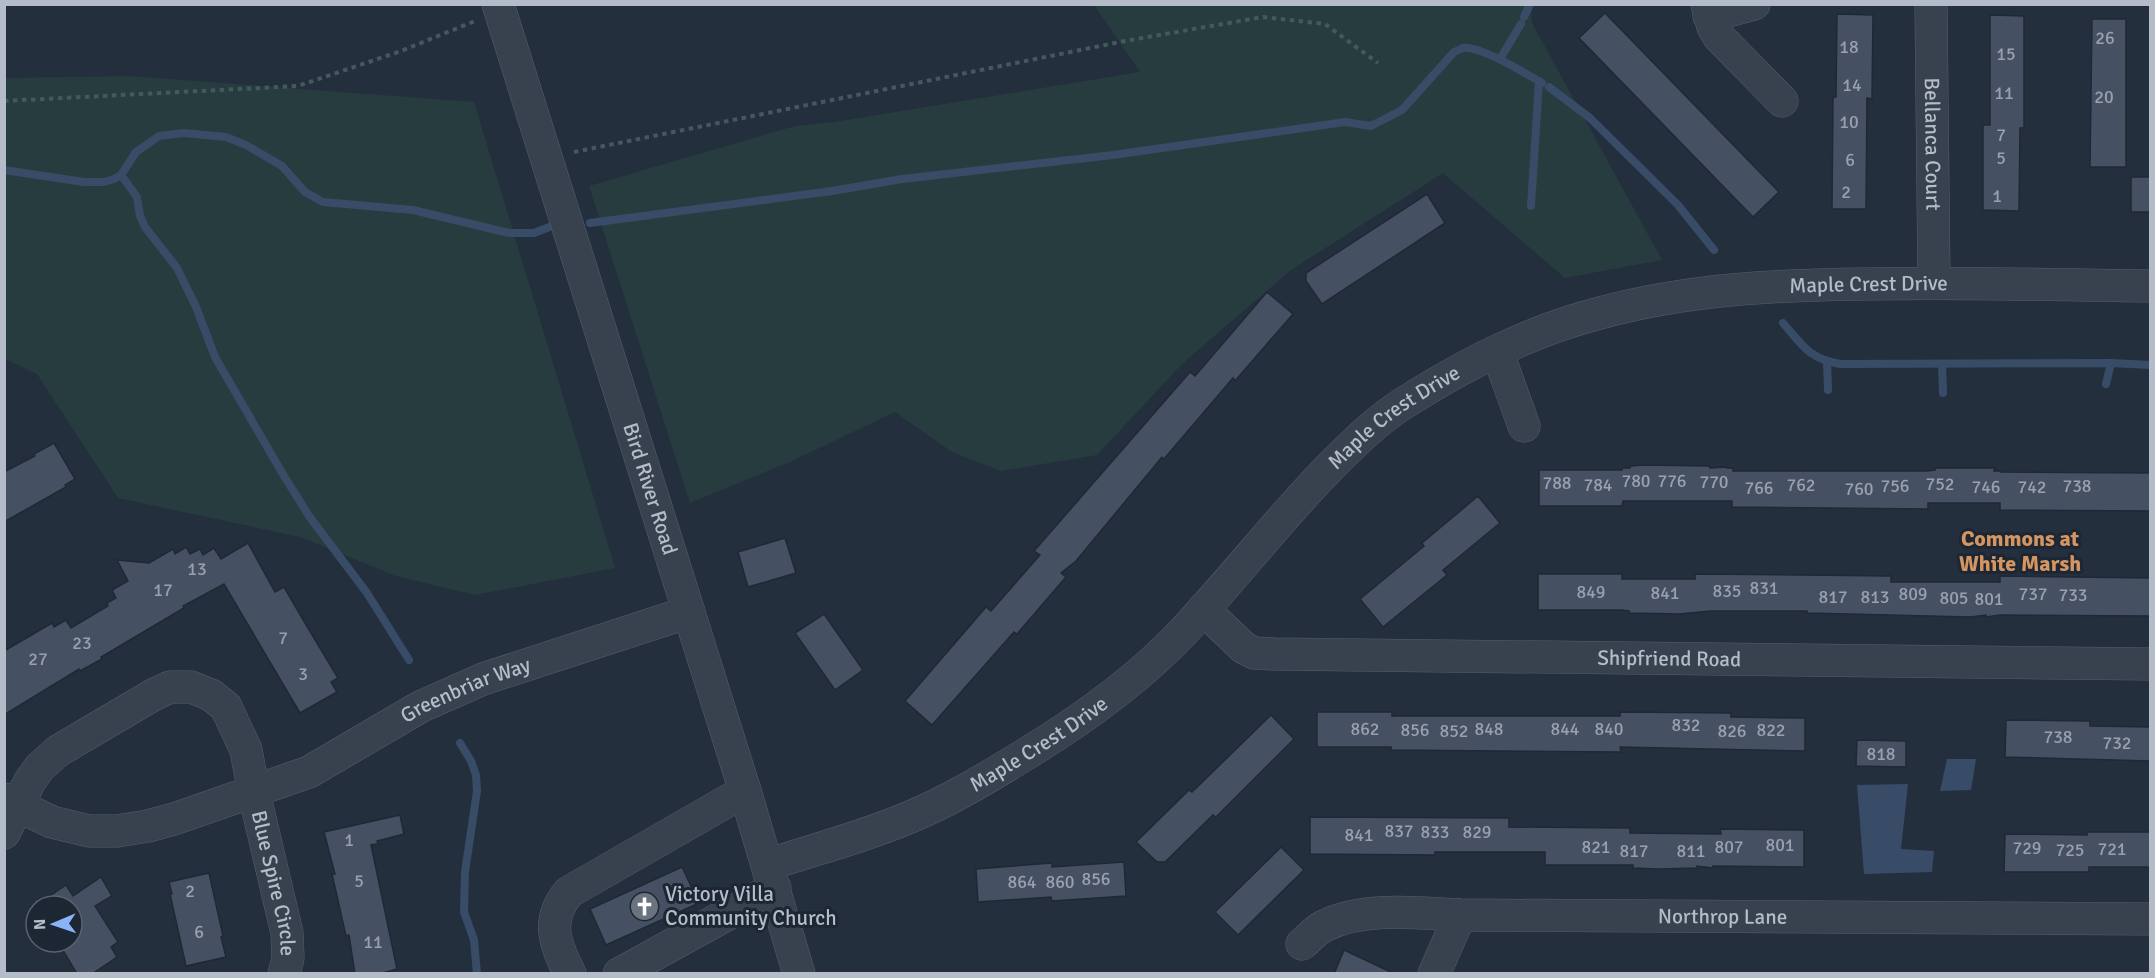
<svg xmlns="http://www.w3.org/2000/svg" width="2155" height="978" font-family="Signika,sans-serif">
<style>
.green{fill:#263c3f}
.water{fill:#394c67}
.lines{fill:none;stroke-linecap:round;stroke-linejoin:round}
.stream{stroke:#394c67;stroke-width:8}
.building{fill:#455162;stroke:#1f2835;stroke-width:1.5}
.minor-casing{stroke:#565f6c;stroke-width:33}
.path{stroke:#44595c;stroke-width:4;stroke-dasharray:4.5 4.5;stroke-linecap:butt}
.minor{stroke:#38414e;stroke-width:32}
.labels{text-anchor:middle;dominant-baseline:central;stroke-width:6;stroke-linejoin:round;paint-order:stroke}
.number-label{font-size:18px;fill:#98a1af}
.street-label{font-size:21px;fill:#b4bcc9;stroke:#1d2633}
.poi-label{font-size:21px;fill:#b4bcc9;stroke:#1d2633;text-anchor:start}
.neighbourhood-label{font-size:22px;font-weight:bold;fill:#d59563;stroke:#1d2633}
</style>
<rect width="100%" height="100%" fill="#242f3e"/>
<g class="green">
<path d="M1094,5H1531L1532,23L1662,260L1565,278L1443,173L1291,270L1182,364L1097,455L1001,471L952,452L895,412L792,461L690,503L589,186L795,126L834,122L1140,72Z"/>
<path d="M129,76L474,102L615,568L475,595L396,576L300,537L118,498L37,374L5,359L4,78Z"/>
</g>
<g class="water">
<path d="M1947,759H1976L1971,790L1940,791Z"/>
<path d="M1908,784L1901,849L1934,851L1932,872L1864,874L1857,785Z"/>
</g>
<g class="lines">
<g class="stream">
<path d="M1524,17L1530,4"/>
<path d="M1500,59L1521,24"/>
<path d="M1549,87L1590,118L1678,205L1714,250"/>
<path d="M4,170L84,182H104L114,179L121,175L136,152L159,136L184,133L226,137L246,145L282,166L305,192L323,202L413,210L509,233H534L552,226"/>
<path d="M121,175L137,197L140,216L145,227L177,268L196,307L215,357L281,471L309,516L367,593L409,660"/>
<path d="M1531,206L1539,81"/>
<path d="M590,223L832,191L902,179L1113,155L1345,122L1371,126L1402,110L1454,52C1457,51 1460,49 1463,48C1479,45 1527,74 1542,83"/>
<path d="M1783,323C1803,346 1808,358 1840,364L2111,363L2150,365"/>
<path d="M1827,362L1828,390"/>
<path d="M1942,364L1943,393"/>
<path d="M2106,384L2111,363"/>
<path d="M460,743L471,761L476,775L477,791L465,872L464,912L474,940L477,974"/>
</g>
</g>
<g class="building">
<path d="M1605,13L1779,192L1753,217L1579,38Z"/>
<path d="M1837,14L1873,15L1872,99L1867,98L1866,209H1832L1833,97H1836Z"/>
<path d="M1990,15L2024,16V128H2020L2019,211L1983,210V125H1990Z"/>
<path d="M2092,19H2126V167H2090Z"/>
<rect x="2131" y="177" width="20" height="35"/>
<path d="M1427,194L1445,223L1322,304L1306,281V273Z"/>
<path d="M1267,292L1293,314L1235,381L1233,378L1164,459L1162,457L1076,561L1061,573L1066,577L1017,634L1014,632L932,725L905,701L986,607L991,611L1040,555L1034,551L1190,372L1195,376Z"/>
<path d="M54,443L75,479L65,485L66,487L4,522V472L35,456L34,454Z"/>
<path d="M1645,465L1709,466L1710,468L1727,467V468H1733V471H1928L1935,470V468H1995L1994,471H2001V472L2151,473V511L2000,510V503H1928V509L1732,507V501H1623L1622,506H1539V470H1622V468H1630V466Z"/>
<path d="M1478,496L1500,523L1443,570L1447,575L1383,627L1360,599L1424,546L1422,543Z"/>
<path d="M785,538L796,573L748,587L738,552Z"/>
<path d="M248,543L275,592L284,587L305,623L338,678L331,682L337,692L300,713L224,584L183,606L184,608L101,657L102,659L80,671L79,669L4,715V651L52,623L54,627L66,620L71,628L108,606L107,603L116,598L112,590L128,581L117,560L149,563L173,549L175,554L186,547L190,554L200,549L203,555L214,548L221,559Z"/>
<path d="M1538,574H1622V579H1695V574L1891,576V582H2000V576L2151,578V616L2000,615L1986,617V615L1970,617L1807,613V611H1711L1679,614L1630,613L1629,611L1622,610H1538Z"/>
<path d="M824,614L863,670L835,690L795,633Z"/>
<path d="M1317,712H1392V716H1620V712L1731,713V717L1805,718V751L1620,747L1621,752L1391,750V747H1317Z"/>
<path d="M1271,715L1294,739L1216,817L1213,815L1165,862H1157L1136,842L1189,790L1192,792Z"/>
<path d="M2006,720L2090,721V726L2151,727V761L2005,757Z"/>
<path d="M1857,740L1906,741V767L1856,766Z"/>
<path d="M400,815L404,834L377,841L378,844L371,845L397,969L379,974H355L349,935L346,936L332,874H335L324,832Z"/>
<path d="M1310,817L1509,818V827L1630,828V833L1721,834L1720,829L1804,830V867L1713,866V868L1697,866V868L1658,869L1633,868V865H1545V852H1435V855L1310,854Z"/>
<path d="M2087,832H2151V867H2089V872H2004L2005,834L2087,835Z"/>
<path d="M1281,847L1304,870L1238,935L1215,912Z"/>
<path d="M1124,862L1126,896L1052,901L1051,897L978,902L976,869L1052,863V867Z"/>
<path d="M682,867L699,903L606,945L590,909Z"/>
<path d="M209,873L223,936L221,937L226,957L186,966L170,894H172L169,882Z"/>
<path d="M101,877L112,896L95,906L118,942L111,947L117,957L92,974H77L58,942H72V906H36V908L35,906L66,885L73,896Z"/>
<path d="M1344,950L1395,974H1334Z"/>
</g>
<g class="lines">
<defs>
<g id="minor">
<path id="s1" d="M498,4L745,791L799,974"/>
<path d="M1707,4L1713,27L1719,37L1782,101"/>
<path id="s2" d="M1931,4L1934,283"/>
<path d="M1709,16L1754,4"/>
<path d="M1497,351L1524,426"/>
<path id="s3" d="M1203,609L1244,648L1254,653L1274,654L2150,664"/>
<path id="s4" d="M4,799L52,822L89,831H117L148,826L174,819L309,772L420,707L483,679L689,612"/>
<path id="s5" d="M4,833L30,781L40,767L58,751L153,695L170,687H191L211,695L226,707L246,750L254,793L287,933L288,958L284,974"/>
<path id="s6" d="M768,865C815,849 864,837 910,817C949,801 985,779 1021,757C1079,722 1136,682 1183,632C1233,579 1278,520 1330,467C1352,445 1375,422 1401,405C1463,365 1529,331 1600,313C1688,289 1777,285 1866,284C1961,282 2056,285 2150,286"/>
<path id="s7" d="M1302,944C1309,938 1316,930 1324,926C1364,906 1418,913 1460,915L2150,919"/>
<path d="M570,974C555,944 545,920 569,892L745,791"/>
<path d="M619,974L775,888"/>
<path d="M1434,974L1460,915"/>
</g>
</defs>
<use href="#minor" class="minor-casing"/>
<g class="path">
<path d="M4,101L298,86L401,51L475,21"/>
<path d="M574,152L1125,41L1263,17L1325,24L1378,63"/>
</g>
<use href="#minor" class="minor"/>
</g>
<defs>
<symbol id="church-disc" viewBox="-11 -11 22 22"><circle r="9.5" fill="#6b7280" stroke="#1d2633"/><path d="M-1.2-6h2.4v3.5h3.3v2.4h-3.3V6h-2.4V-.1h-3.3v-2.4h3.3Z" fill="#fff"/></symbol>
</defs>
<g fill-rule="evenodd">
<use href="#church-disc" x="628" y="890" width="33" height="33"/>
</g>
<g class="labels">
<g class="number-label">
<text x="2105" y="38">26</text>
<text x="1849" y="47">18</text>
<text x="2006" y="54">15</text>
<text x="1852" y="85">14</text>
<text x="2004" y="93">11</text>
<text x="2104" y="97">20</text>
<text x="1849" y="122">10</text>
<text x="2001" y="135">7</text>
<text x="2001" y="158">5</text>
<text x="1850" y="160">6</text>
<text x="1846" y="192">2</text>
<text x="1997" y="196">1</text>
<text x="1636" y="481">780</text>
<text x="1672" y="481">776</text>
<text x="1714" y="482">770</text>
<text x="1557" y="483">788</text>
<text x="1940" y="484">752</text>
<text x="1598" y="485">784</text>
<text x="1801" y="485">762</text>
<text x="1895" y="486">756</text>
<text x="2077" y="486">738</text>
<text x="1986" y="487">746</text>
<text x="2032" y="487">742</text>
<text x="1759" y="488">766</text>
<text x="1859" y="489">760</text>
<text x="197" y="569">13</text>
<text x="1764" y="588">831</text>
<text x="163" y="590">17</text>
<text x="1727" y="591">835</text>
<text x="1591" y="592">849</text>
<text x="1665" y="593">841</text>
<text x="1913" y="594">809</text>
<text x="2033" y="594">737</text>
<text x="2073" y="595">733</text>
<text x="1833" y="597">817</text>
<text x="1875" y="597">813</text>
<text x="1954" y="598">805</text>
<text x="1989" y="599">801</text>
<text x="283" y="638">7</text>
<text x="82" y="643">23</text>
<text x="38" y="659">27</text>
<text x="303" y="674">3</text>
<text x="1686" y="725">832</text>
<text x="1365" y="729">862</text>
<text x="1489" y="729">848</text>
<text x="1565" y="729">844</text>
<text x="1609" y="729">840</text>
<text x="1415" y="730">856</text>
<text x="1771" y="730">822</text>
<text x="1454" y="731">852</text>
<text x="1732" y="731">826</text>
<text x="2058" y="737">738</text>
<text x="2117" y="743">732</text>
<text x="1881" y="754">818</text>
<text x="1399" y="831">837</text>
<text x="1435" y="832">833</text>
<text x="1477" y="832">829</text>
<text x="1359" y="835">841</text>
<text x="349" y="840">1</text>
<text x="1780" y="845">801</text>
<text x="1596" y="847">821</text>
<text x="1729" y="847">807</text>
<text x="2027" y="848">729</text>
<text x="2112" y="849">721</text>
<text x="2070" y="850">725</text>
<text x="1634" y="851">817</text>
<text x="1691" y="851">811</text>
<text x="1096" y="879">856</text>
<text x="359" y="881">5</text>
<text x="1022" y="882">864</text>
<text x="1060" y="882">860</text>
<text x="190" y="891">2</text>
<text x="199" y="932">6</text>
<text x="373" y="942">11</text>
</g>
<g class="street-label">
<text stroke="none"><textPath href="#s2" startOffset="140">Bellanca Court</textPath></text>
<text stroke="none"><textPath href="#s6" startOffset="1288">Maple Crest Drive</textPath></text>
<text stroke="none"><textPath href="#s6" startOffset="784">Maple Crest Drive</textPath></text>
<text stroke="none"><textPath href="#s1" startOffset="508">Bird River Road</textPath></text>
<text stroke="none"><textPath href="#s3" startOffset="483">Shipfriend Road</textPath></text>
<text stroke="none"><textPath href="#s4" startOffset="498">Greenbriar Way</textPath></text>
<text stroke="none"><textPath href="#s6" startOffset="298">Maple Crest Drive</textPath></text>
<text stroke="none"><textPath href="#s5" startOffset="474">Blue Spire Circle</textPath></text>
<text stroke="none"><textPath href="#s7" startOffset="429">Northrop Lane</textPath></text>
</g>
<g class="poi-label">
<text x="665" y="894">Victory Villa<tspan x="665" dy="24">Community Church</tspan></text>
</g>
<g class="neighbourhood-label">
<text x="2020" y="538">Commons at<tspan x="2020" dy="25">White Marsh</tspan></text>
</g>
</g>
<rect width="2155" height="978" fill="none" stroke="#b4bcc9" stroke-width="12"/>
<g transform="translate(54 924) rotate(268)"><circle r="28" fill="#1d2633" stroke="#59626f" stroke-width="1.5"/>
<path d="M0-4.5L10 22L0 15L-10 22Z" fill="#8ab4f8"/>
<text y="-9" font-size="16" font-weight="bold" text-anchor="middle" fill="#b4bcc9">N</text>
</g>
</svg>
